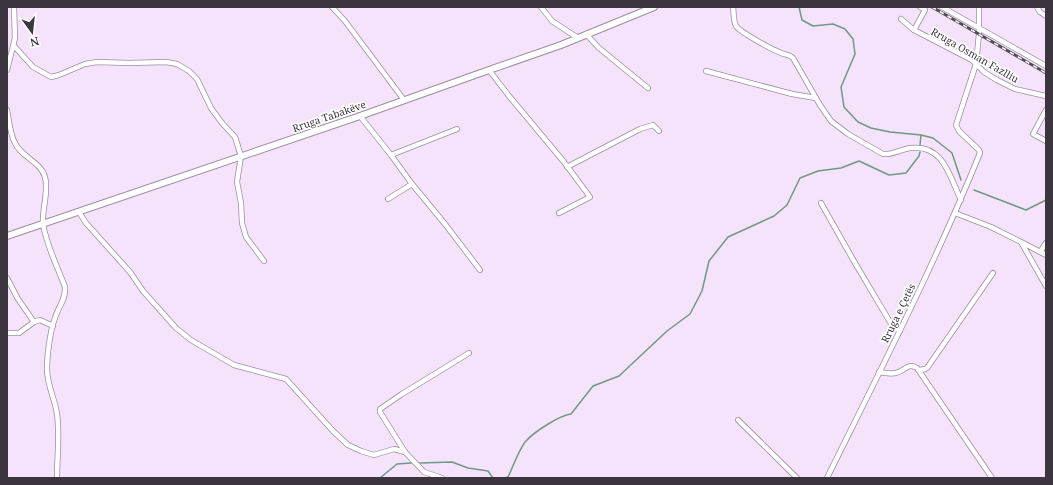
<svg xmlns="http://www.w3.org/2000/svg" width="1053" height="485" font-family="'Noto Serif',serif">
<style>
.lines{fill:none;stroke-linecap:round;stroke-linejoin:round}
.stream{stroke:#709884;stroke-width:1.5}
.street-casing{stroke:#9c8ca1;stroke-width:6}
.secondary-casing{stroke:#9c8ca1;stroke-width:8}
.street{stroke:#fff;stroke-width:4.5}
.secondary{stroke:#fff;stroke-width:6}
.rail-casing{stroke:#554c58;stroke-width:3}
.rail{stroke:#fff;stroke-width:1.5;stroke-dasharray:4.5;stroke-linecap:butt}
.labels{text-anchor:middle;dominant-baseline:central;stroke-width:3.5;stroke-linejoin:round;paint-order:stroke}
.street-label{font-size:10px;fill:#3c353f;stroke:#fff}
</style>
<rect width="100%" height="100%" fill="#f4e3fa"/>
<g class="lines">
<g class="stream">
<path d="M799,7L802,20L813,26L833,24L845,29L853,39L855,54L841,87L844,107L858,122L871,128L890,132L921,135L933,138L952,153L961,180"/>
<path d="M920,145L921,135"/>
<path d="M974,190L1026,210L1046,200"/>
<path d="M420,463L452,462L468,468L488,471L493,478"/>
<path d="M380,478L397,464L411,463"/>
<path d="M504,478L508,477C512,469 520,447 526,441C534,432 560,415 571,414L593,386L619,376L667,331L690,314L702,291L709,261L728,237L774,216L787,205L800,178L818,171L841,168L859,161L889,175L906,173L919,156L920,152"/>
</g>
<defs>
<g id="street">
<path d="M332,7L345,21L404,100"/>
<path d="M541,7L552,21L578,38"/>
<path d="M733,7C734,13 733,20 736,26C740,32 771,49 779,52C784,55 789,54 793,58L820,105L831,121L848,134L883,154C893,155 901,149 911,148C944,144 950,178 961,200"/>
<path d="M942,7L1046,66"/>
<path d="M1037,7L1040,12L1046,16"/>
<path d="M901,19L914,30L972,60L984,72L997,80L1015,89L1046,96"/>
<path d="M914,30L925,10L920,7"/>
<path d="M586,34L599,48L648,88"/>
<path d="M14,46L33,67L51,77L59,75L85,64L97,62L130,63L166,62L177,64L189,71L197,79L211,108L222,123L235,137L241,156L237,182L241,203L242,223L246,237L264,261"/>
<path d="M7,70L15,38L14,7"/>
<path d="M489,70L509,96L564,162L590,197L559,213"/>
<path d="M706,71L792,94L816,98"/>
<path d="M7,110C9,121 10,134 15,143C21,157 41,162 45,177C49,192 42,208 43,223C45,242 58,268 65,287C66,300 58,307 55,318C50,331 47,356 47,369C47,385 55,399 57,414C60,435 57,457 57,478"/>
<path d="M1046,110L1033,134L1046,141"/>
<path d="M360,116L391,155L412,184L388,199"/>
<path d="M391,155L457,129"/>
<path d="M567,167L640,129L653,125L659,131"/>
<path d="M412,184L445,224L480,270"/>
<path d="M821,203L855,263L890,322L894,327L900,331"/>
<path d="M79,212L86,223L130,272L143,291L176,328L191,340L234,365L286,379L333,431L348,445L361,451L374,455L394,449L405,452L424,472L442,478"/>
<path d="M955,213L991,227L1021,242L1046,286"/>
<path d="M1021,242L1046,255"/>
<path d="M1040,252L1046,243"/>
<path d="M7,278L18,299L34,322L19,333H7"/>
<path d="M34,322L40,320L53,326"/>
<path d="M920,370L925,369L927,368L993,273"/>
<path d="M879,372C884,373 891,374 896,373C905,371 908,362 917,368L992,478"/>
<path d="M738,420L797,478"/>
<path d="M405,452L380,412V409L402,394L469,353"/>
<path d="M827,478C880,371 935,264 980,153L979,150L959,131L956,125L976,64L979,34V7"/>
</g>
<path id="secondary" d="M7,236L360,116L489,70L561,45L654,7"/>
</defs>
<use href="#street" class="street-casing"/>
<use href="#secondary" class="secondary-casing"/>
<use href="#street" class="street"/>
<use href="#secondary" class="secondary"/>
<defs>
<path id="rail" d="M932,7L1046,73"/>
</defs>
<use href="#rail" class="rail-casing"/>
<use href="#rail" class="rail"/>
</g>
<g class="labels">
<g class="street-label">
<text transform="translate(975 55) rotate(30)">Rruga Osman Fazlliu</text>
<text transform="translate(329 116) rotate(-19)">Rruga Tabakëve</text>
<text transform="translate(898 313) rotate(-64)">Rruga e Çetës</text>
</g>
</g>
<rect width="1053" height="485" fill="none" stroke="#3c353f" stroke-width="16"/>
<g transform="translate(32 32) rotate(165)" stroke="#ffffff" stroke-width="3" paint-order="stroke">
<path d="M0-3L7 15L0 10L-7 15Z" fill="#3c353f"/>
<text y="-6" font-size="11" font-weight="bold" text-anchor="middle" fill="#3c353f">N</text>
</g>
</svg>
